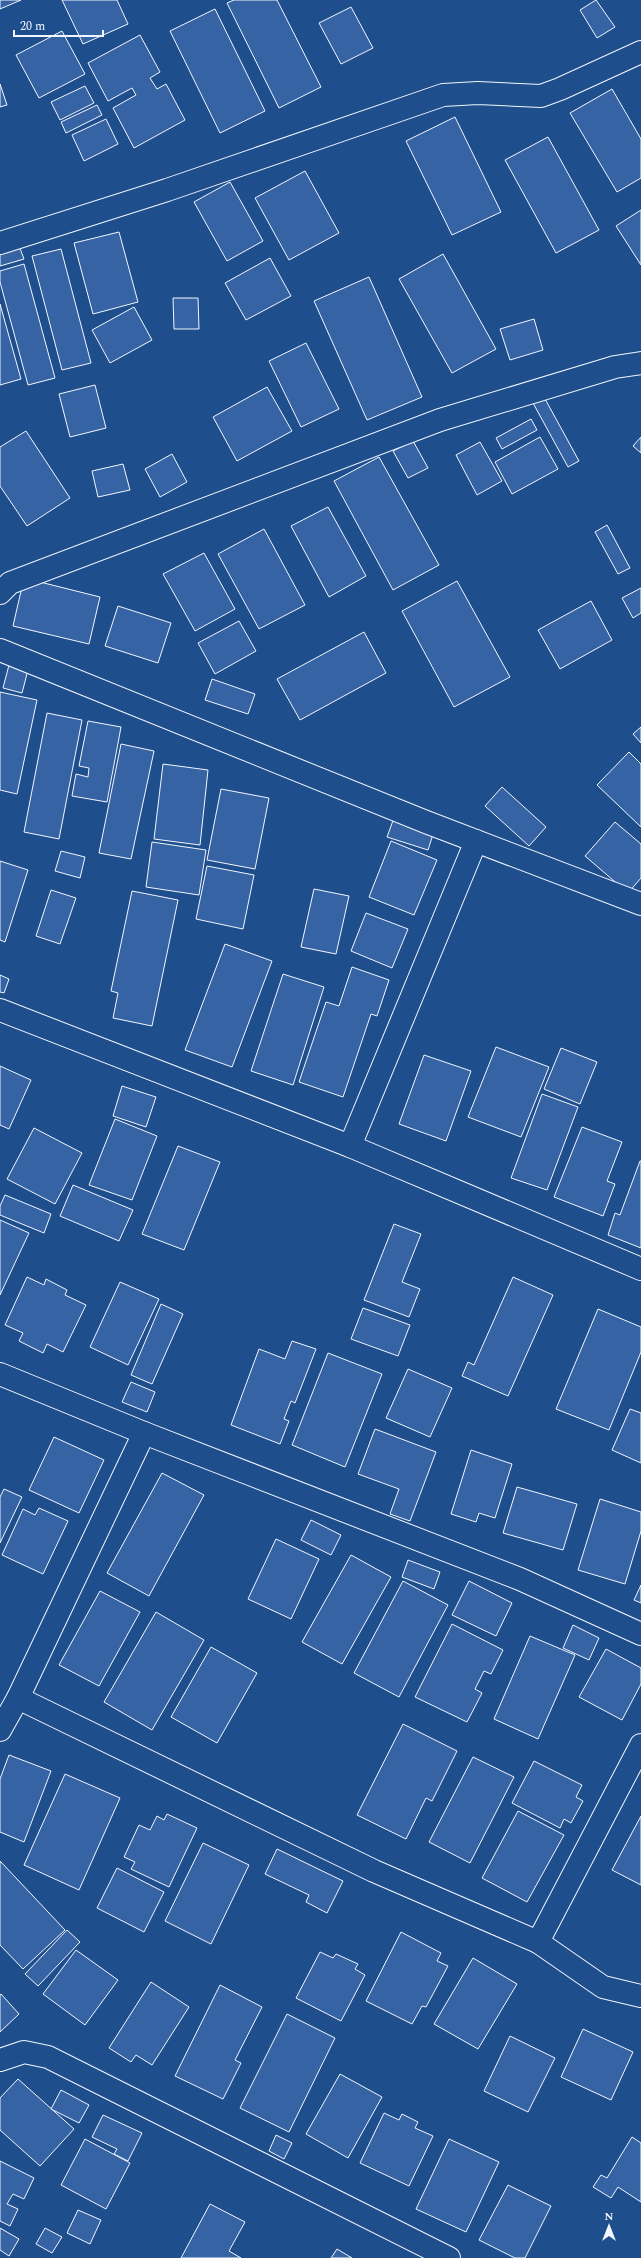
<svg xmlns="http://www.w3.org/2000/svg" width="641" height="2258" font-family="Spectral,serif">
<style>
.building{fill:#3563a3;stroke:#f2f6ff}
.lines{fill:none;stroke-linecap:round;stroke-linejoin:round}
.street-casing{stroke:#f2f6ff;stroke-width:24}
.street{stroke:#1f4e8c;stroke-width:22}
</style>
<rect width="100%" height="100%" fill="#1f4e8c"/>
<g class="building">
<path d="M0,0H21L0,9Z"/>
<path d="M62,0H117L128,24L83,44Z"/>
<path d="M234,0H277L321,87L279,108L227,3Z"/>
<path d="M596,0L615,27L597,38L580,10Z"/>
<path d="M351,7L373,48L341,64L319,23Z"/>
<path d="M215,9L265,111L220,133L170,31Z"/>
<path d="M62,31L85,74L39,98L16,55Z"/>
<path d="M140,35L160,72L150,78L157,89L166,84L185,120L134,148L113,108L136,95L132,88L108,101L88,63Z"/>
<path d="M0,84L7,105L0,107Z"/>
<path d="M85,86L94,103L60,120L51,102Z"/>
<path d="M612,89L641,139V178L617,192L570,113Z"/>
<path d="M97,105L102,115L66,133L61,122Z"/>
<path d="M455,117L501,212L452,235L406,141Z"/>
<path d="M106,119L118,144L84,161L72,135Z"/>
<path d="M548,137L599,230L556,253L505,160Z"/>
<path d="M305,171L339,233L289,260L255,198Z"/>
<path d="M230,182L263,241L227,261L194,202Z"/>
<path d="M641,210V265L616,226Z"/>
<path d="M119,232L138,302L93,314L74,243Z"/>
<path d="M18,243L24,259L0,266V249Z"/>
<path d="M61,249L91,363L62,370L32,256Z"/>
<path d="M443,254L496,349L452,373L399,279Z"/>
<path d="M270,258L291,296L246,320L225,283Z"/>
<path d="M24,264L55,378L28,385L0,282V271Z"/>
<path d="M369,277L422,397L367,420L314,301Z"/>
<path d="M173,298H198L199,329H174Z"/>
<path d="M0,304L21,379L0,385Z"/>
<path d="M134,307L152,340L110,363L92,330Z"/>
<path d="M534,319L543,350L510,360L500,329Z"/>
<path d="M306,343L339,409L301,427L269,361Z"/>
<path d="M95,385L106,428L70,437L59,394Z"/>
<path d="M267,387L292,431L237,461L213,417Z"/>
<path d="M544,397L579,461L568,467L533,403Z"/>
<path d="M531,419L537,430L502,449L496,438Z"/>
<path d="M26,431L70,498L27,526L0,486V447Z"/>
<path d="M540,437L558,469L512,494L495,462Z"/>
<path d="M641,437V453L633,446Z"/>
<path d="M413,441L428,468L408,478L393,451Z"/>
<path d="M480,442L502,481L477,495L456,455Z"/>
<path d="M172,454L187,482L160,497L145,469Z"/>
<path d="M379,457L439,565L393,590L334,481Z"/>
<path d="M123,464L130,490L98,497L92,471Z"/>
<path d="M328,507L366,576L329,597L291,526Z"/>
<path d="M607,525L630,568L618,574L595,532Z"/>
<path d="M264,529L305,605L259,629L218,554Z"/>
<path d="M204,553L235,609L195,631L163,574Z"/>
<path d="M24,578L100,597L89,644L13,626Z"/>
<path d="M457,581L510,677L454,707L402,611Z"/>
<path d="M641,588V613L633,618L622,598Z"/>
<path d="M591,601L612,640L560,669L538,630Z"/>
<path d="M118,606L171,623L158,663L105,646Z"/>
<path d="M239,621L256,651L215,674L198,643Z"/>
<path d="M364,632L386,673L300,720L277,679Z"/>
<path d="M9,665L28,670L22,693L3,688Z"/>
<path d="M212,679L255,694L248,714L205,700Z"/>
<path d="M0,692L37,700L17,794L0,790Z"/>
<path d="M47,713L82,720L59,839L24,832Z"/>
<path d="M88,721L121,727L107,802L72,796L76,774L88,777L89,768L79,766Z"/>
<path d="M641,727V743L633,734Z"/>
<path d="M121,744L154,751L131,859L99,853Z"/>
<path d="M629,752L641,764V827L597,785Z"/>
<path d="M163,764L208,770L200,845L154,839Z"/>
<path d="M502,787L546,827L529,846L485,806Z"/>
<path d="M221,789L269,798L255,869L207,860Z"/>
<path d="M395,815L435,828L428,850L387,837Z"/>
<path d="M615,822L641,844V878L628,893L585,856Z"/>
<path d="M391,841L437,860L414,915L369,897Z"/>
<path d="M152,842L206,850L199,895L146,887Z"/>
<path d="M61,851L85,857L80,878L55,871Z"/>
<path d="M0,861L28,870L5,942L0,940Z"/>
<path d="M207,866L254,875L243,929L196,919Z"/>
<path d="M314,889L349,896L336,954L301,947Z"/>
<path d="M51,890L76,898L60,944L36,936Z"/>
<path d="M132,891L178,900L152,1026L113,1018L118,993L111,991Z"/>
<path d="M366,913L408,929L392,968L351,951Z"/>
<path d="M225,944L272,961L232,1067L185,1050Z"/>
<path d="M352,967L389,980L377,1016L371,1014L343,1097L299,1082L326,1002L339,1006Z"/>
<path d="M283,974L324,987L293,1085L251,1071Z"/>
<path d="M0,975L9,979L4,993L0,992Z"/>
<path d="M496,1047L549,1067L521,1137L468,1117Z"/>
<path d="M561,1048L597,1062L580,1104L544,1089Z"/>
<path d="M424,1055L471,1071L446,1141L399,1124Z"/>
<path d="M0,1066L31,1080L9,1129L0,1125Z"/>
<path d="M122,1086L156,1097L146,1127L113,1116Z"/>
<path d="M542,1094L578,1107L547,1190L511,1178Z"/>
<path d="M115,1119L157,1136L132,1200L89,1185Z"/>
<path d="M582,1127L622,1142L607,1181L615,1184L603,1216L554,1197Z"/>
<path d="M34,1128L82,1153L55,1204L7,1179Z"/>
<path d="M178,1146L220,1162L184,1250L142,1234Z"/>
<path d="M640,1161H641V1248L608,1235L615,1213L620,1215Z"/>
<path d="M73,1185L133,1210L119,1241L60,1216Z"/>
<path d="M5,1195L51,1214L44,1233L0,1215V1206Z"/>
<path d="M0,1220L29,1233L0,1295Z"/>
<path d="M394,1224L421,1234L402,1282L420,1289L409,1317L364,1300Z"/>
<path d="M27,1277L44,1285L46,1279L67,1290L65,1295L86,1305L63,1352L47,1344L43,1353L19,1341L23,1333L5,1325Z"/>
<path d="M513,1277L553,1295L508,1396L462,1376L468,1362L474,1365Z"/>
<path d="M120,1282L159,1299L128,1365L90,1347Z"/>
<path d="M161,1304L183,1314L152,1384L131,1375Z"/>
<path d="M363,1308L410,1325L398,1356L351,1339Z"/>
<path d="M598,1309L641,1327V1352L609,1430L556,1409Z"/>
<path d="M292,1341L316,1349L295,1403L291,1401L284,1419L289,1421L280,1444L231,1425L259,1349L285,1359Z"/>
<path d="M328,1353L382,1374L345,1467L292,1445Z"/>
<path d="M408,1369L452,1388L430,1437L386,1418Z"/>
<path d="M131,1382L155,1392L147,1412L122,1402Z"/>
<path d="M630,1409L641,1413V1463L612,1450Z"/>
<path d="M375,1429L436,1452L410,1521L390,1514L399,1489L358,1474Z"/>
<path d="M54,1437L104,1460L79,1513L29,1490Z"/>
<path d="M471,1450L512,1464L495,1518L479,1513L476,1522L451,1514Z"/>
<path d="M162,1473L204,1495L149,1596L107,1573Z"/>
<path d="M517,1487L577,1504L563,1550L503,1533Z"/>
<path d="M4,1489L22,1497L0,1543V1497Z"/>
<path d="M600,1499L641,1512V1531L625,1584L578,1570Z"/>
<path d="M39,1508L68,1521L43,1574L2,1555L23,1509L35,1515Z"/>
<path d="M311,1520L341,1535L331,1555L301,1540Z"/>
<path d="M276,1539L319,1559L291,1619L248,1599Z"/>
<path d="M351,1555L391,1577L342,1664L302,1642Z"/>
<path d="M408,1560L440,1572L434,1589L402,1577Z"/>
<path d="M403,1581L448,1605L399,1697L354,1673Z"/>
<path d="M469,1581L512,1603L496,1636L452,1615Z"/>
<path d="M641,1585V1603L634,1600Z"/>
<path d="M100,1591L140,1612L99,1686L59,1665Z"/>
<path d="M156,1612L204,1640L152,1730L104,1702Z"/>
<path d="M452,1624L503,1650L491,1674L484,1671L475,1689L482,1693L467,1722L415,1697Z"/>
<path d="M573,1625L599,1638L589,1660L563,1648Z"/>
<path d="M530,1636L575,1655L538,1739L494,1719Z"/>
<path d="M211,1647L257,1673L217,1743L171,1717Z"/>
<path d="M606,1649L641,1668V1684L622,1720L579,1697Z"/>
<path d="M403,1724L457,1751L432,1801L426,1798L406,1839L357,1815Z"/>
<path d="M9,1755L51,1771L24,1842L0,1832V1779Z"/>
<path d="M473,1757L514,1777L470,1863L429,1842Z"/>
<path d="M534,1761L582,1785L576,1797L583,1801L571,1823L564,1819L560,1828L512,1803Z"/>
<path d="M65,1774L120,1798L79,1890L24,1865Z"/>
<path d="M518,1811L564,1835L527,1902L482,1878Z"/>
<path d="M167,1814L197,1828L169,1887L131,1869L135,1862L124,1857L139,1825L150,1830L157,1816L164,1820Z"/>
<path d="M641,1816V1885L612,1870Z"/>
<path d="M203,1843L249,1865L211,1944L165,1921Z"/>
<path d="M277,1849L343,1881L327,1913L306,1902L309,1895L265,1874Z"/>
<path d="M0,1861L65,1930L23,1969L0,1945Z"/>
<path d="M117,1868L164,1892L144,1932L97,1908Z"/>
<path d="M67,1930L80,1942L38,1986L25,1974Z"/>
<path d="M401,1932L441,1953L437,1961L448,1966L426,2007L422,2006L412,2024L366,2001Z"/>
<path d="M76,1950L118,1980L85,2025L43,1994Z"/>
<path d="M320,1952L333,1958L336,1954L358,1964L355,1969L365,1975L341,2021L296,1998Z"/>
<path d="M473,1958L517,1984L478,2049L434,2024Z"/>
<path d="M151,1982L189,2007L152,2065L136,2055L131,2062L109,2048Z"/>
<path d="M220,1985L262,2007L235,2060L241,2063L223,2099L175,2076Z"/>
<path d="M1,1994L19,2014L0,2032V1995Z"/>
<path d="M287,2014L335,2038L289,2132L240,2108Z"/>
<path d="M583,2029L633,2052L611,2100L561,2077Z"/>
<path d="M510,2036L555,2058L528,2112L484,2091Z"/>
<path d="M340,2074L382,2097L348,2158L306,2134Z"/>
<path d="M18,2079L74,2129L40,2166L0,2130V2098Z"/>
<path d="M61,2090L89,2105L79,2123L51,2109Z"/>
<path d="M384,2113L399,2120L402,2114L418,2122L415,2128L433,2136L409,2186L360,2163Z"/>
<path d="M103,2115L142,2133L128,2161L114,2154L117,2149L92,2137Z"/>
<path d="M276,2135L292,2143L284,2159L269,2151Z"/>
<path d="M632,2137L641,2143V2202L618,2187L611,2198L593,2187L601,2175L607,2178Z"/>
<path d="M85,2139L130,2163L106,2209L61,2185Z"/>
<path d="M449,2139L499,2162L466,2232L416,2209Z"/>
<path d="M0,2161L34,2178L24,2199L13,2194L7,2204L18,2209L10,2226L0,2221Z"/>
<path d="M508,2185L551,2206L525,2258H515L479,2240Z"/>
<path d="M210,2204L245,2222L229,2251L241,2258H181Z"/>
<path d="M78,2210L101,2220L90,2244L67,2233Z"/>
<path d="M0,2228L19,2239L9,2256L0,2250Z"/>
<path d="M45,2228L62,2237L52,2253L36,2244Z"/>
<path d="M337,2249L352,2258H331Z"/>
</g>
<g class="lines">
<defs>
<g id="street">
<path d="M0,243L167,190L443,95L478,93L541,96L560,89L641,52"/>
<path d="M0,593L10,583L440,420L615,367L641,363"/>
<path d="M0,650L426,822L641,904"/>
<path d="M0,1010L350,1146L641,1269"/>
<path d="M350,1146L476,841"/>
<path d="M0,1374L144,1433L520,1579L641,1634"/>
<path d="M18,1698L374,1871L538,1942L603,1987L641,1996"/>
<path d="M0,1730L18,1698L144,1433"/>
<path d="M538,1942L641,1745"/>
<path d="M0,2060L24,2052L48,2057L449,2258"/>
</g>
</defs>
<use href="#street" class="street-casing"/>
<use href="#street" class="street"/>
</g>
<g transform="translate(609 2226)" stroke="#1f4e8c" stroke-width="3" paint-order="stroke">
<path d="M0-3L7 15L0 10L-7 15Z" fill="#f2f6ff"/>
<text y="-6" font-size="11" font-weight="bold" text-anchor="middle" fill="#f2f6ff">N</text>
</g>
<path d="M14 30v6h89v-6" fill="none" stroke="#f2f6ff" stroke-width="2"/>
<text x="20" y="30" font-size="12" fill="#f2f6ff" stroke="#1f4e8c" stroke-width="3" paint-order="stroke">20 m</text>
</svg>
